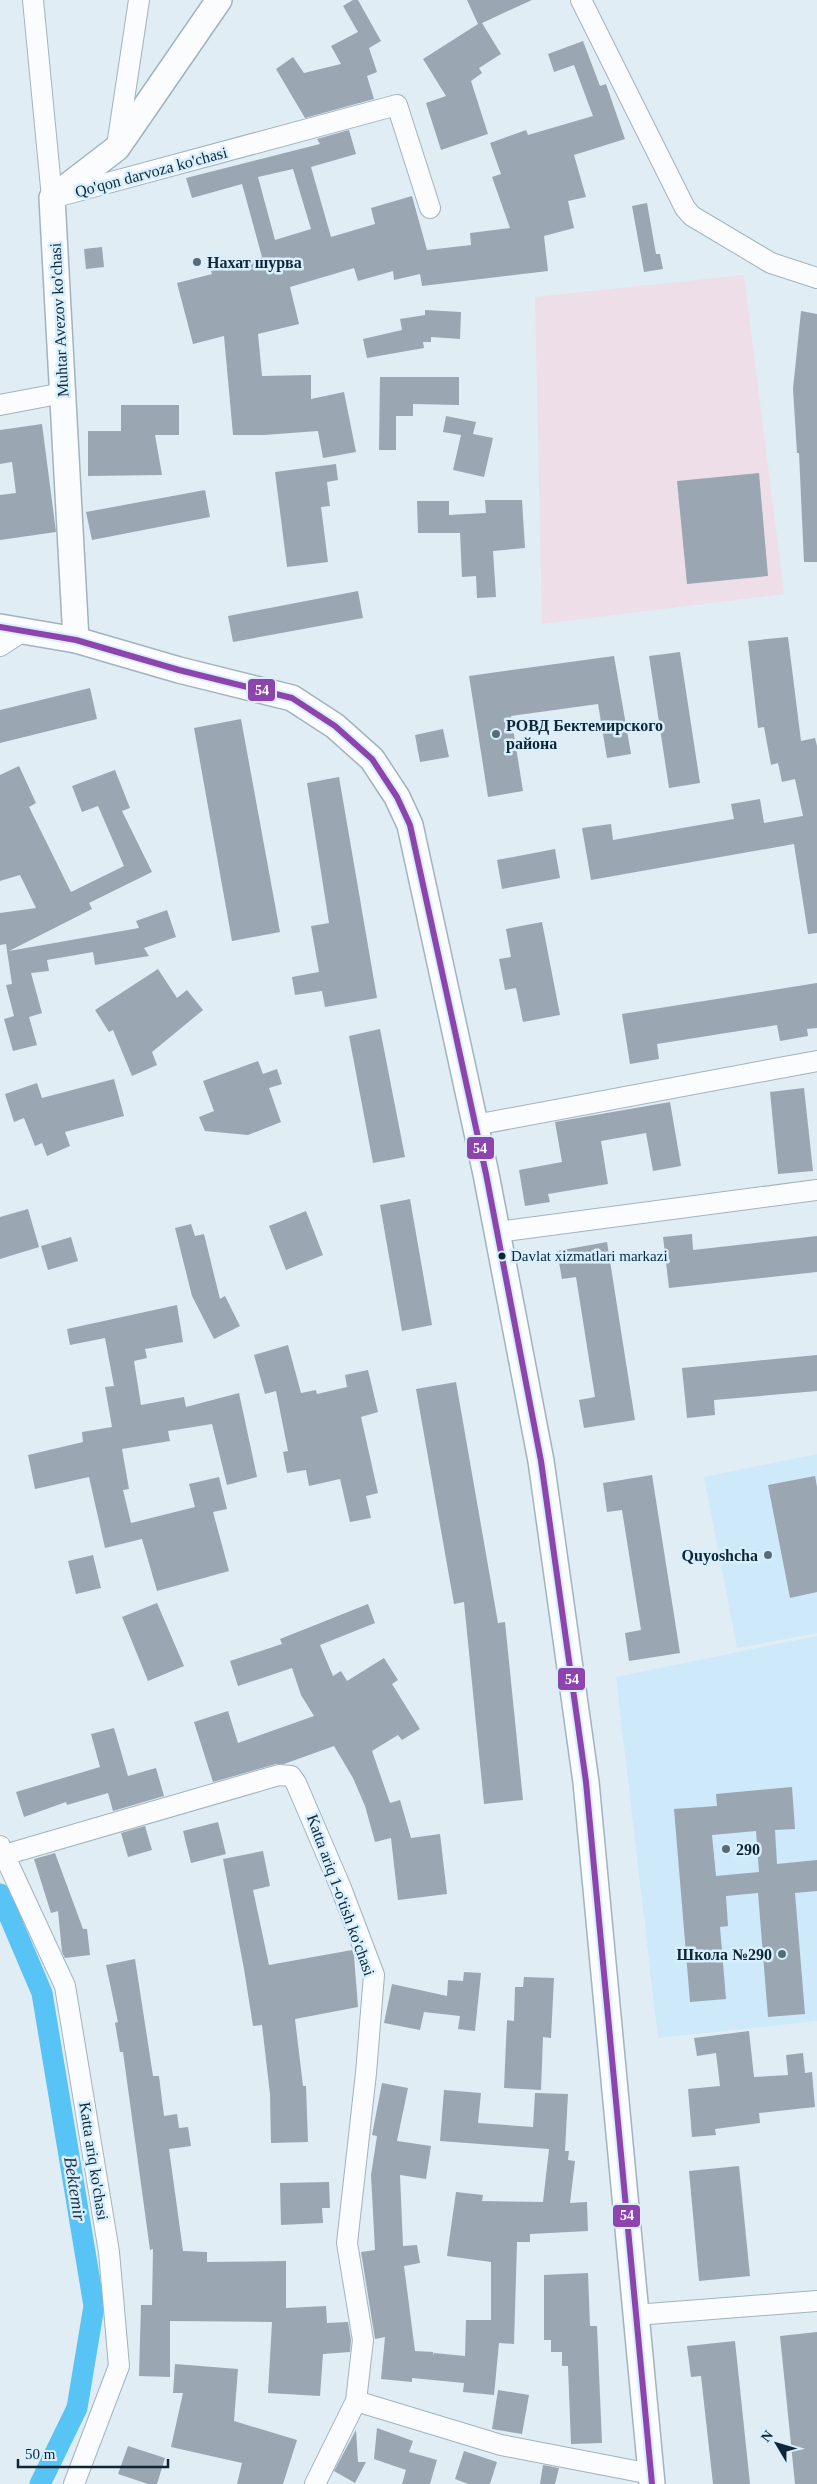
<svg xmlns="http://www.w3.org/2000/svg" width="817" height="2484" font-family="'Times New Roman',serif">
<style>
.built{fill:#cde9fa}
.green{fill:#eddee8}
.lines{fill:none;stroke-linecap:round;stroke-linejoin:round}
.canal{stroke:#58c3f5;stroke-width:21}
.building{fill:#9aa6b2;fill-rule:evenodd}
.minor-casing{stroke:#a2b3bd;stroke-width:22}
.tertiary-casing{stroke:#a2b3bd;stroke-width:28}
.minor{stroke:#fafcfe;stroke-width:20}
.tertiary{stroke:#fafcfe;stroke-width:25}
.bus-1-casing{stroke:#d7effe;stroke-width:10}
.bus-1{stroke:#8e44ad;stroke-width:6}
.poi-dot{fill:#586c78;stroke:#d7effe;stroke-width:2}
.bus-dot{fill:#0f2735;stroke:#d7effe;stroke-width:2}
.labels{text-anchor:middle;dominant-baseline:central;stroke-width:5;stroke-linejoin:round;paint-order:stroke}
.bus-label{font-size:15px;fill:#0f2735;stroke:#d7effe;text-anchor:start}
.street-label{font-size:16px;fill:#0f2735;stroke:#d7effe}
.poi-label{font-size:16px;font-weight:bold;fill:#0f2735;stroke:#d7effe;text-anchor:start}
.water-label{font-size:18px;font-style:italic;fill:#1c313e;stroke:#d7effe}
.line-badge{stroke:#d7effe;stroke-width:2}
.badge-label{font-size:14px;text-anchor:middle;font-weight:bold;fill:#fff}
</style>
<rect width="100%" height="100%" fill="#e0edf5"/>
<g class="built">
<path d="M817,1454V1633L737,1648L704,1477Z"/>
<path d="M817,1636V2021L658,2038L616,1677Z"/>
</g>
<path class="green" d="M744,275L784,594L542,624L535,297Z"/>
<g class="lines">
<path class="canal" d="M0,1894L42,1993L94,2306L77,2408L40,2484"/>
</g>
<g class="building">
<path d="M353,0H358L381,41L369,48L377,72L367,76L374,99L305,118L276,69L293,57L304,73L341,64L331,46L358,32L343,6Z"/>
<path d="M467,0H532L482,23L501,54L479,68L482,73L471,81L488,134L441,150L426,103L446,96L423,59L478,24Z"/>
<path d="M583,41L600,86L606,84L625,139L574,155L586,197L568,201L574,228L544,236L548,271L422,286L420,274L394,280L393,271L358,281L354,268L290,287L299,324L258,334L262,376L311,375V399L344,392L356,452L323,458L318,431L264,435H233L224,336L193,344L177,283L212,274L211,271L262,257L242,184L192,198L186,178L320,144L317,139L349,130L356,154L311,167L331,237L375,224L371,208L412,196L427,250L471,245L470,233L510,228L492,177L501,174L490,143L526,130L528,135L593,116L574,65L554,72L548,54ZM293,169L311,229L275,240L258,177Z"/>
<path d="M647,203L656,254H660L663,269L644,272L632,206Z"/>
<path d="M102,247L104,267L86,269L84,249Z"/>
<path d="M425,310L461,312L460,339L431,337V342H423L424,348L367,358L363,339L402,330L400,319L425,315Z"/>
<path d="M801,311L817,314V562H804L799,453H797L793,389Z"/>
<path d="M380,377H459V405L413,404V416H396V450H379Z"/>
<path d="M121,405H179V435H155L162,475L88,476V431H121Z"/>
<path d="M446,416L476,422L473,434L493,438L484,477L453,470L461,435L443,432Z"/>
<path d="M42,424L56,532L0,540V495L16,493L12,462L0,464V430Z"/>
<path d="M336,464L338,480L327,482L330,506L321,507L328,562L287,567L275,472Z"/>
<path d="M759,473L768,576L687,584L677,481Z"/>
<path d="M205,490L210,517L92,540L86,512Z"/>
<path d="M485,500H522L525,548L493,551L496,597L477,598L476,576L462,577L460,533H418L417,501H449V515L486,513Z"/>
<path d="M358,591L363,618L233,642L228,616Z"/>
<path d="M788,637L801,741L815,738L817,746V933L808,934L794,844L591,880L582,828L611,824L613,840L734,819L731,804L760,799L764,823L803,816L795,779L782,782L778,763L771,765L764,727L758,728L748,641Z"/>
<path d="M680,652L700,783L669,788L649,656Z"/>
<path d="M614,656L631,754L607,758L598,704L511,716L523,791L488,797L469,676Z"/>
<path d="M90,688L97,719L0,743V710Z"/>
<path d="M241,719L280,932L232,941L194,728Z"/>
<path d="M443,729L449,757L420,762L415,735Z"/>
<path d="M19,766L36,803L29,807L71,892L124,866L98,806L82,812L72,786L115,770L130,808L122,811L152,872L89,903L92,909L9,951L139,928L136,921L167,910L176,937L144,948L149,956L95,965L93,952L47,960L49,971L31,973L42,1013L29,1017L37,1045L13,1051L4,1019L14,1016L6,985L12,984L6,944L0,945V913L36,908L20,875L0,881V775Z"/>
<path d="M339,777L377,998L325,1007L322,991L295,995L292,977L319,972L311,926L329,923L307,783Z"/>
<path d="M555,849L560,878L502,889L497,860Z"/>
<path d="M542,922L560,1015L523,1022L516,988L505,990L499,959L511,957L506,929Z"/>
<path d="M158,969L177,998L187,990L203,1010L152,1052L157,1065L132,1076L113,1030L109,1032L95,1010Z"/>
<path d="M817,983V1028L807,1029L808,1036L780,1041L777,1025L657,1044L659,1059L630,1064L622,1014Z"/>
<path d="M380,1029L405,1157L373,1163L349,1036Z"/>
<path d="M258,1061L263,1074L277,1069L282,1084L269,1088L281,1122L248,1135L205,1131L199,1117L214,1111L203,1081Z"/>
<path d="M114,1079L124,1116L65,1132L70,1146L47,1156L42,1143L35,1146L24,1118L14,1122L5,1094L37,1083L42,1098Z"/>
<path d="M804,1088L813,1171L778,1174L770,1092Z"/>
<path d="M670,1102L681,1166L653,1171L646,1133L601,1141L608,1184L548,1194L550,1202L525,1206L519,1170L562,1162L555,1122Z"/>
<path d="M410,1199L432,1325L402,1331L380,1205Z"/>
<path d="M28,1209L39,1247L0,1259V1217Z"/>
<path d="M306,1211L323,1255L286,1270L269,1226Z"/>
<path d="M191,1224L195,1236L204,1234L220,1299L225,1296L240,1326L214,1339L192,1296L175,1228Z"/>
<path d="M692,1234L693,1250L817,1236V1272L669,1288L663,1237Z"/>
<path d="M71,1237L78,1261L48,1270L41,1246Z"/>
<path d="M607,1242L635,1420L584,1428L579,1400L595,1397L576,1277L562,1279L557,1251Z"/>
<path d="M177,1305L183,1342L145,1349L147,1358L134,1361L141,1405L184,1397L186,1407L239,1393L257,1477L227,1485L212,1424L168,1431L170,1441L122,1449L129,1489L123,1490L131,1523L195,1507L189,1484L219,1477L227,1509L213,1512L229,1571L157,1591L142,1539L105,1548L89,1477L35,1489L28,1455L83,1442L82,1432L112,1427L105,1387L114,1386L105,1338L70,1345L67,1329Z"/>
<path d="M288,1345L301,1393L316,1390L317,1394L347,1387L345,1375L368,1370L378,1412L361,1417L378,1493L366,1496L371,1518L350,1522L340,1479L309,1486L306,1470L287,1473L283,1452L288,1451L276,1391L265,1394L254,1355Z"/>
<path d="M817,1355V1391L714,1400L715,1415L687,1418L682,1368Z"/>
<path d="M456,1382L498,1623L505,1622L523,1800L484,1804L464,1602L454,1604L416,1389Z"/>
<path d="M652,1475L680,1653L629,1661L625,1633L641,1630L622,1510L607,1512L603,1483Z"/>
<path d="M815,1476L817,1487V1592L790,1598L768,1485Z"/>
<path d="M93,1555L101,1588L76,1594L68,1561Z"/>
<path d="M157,1603L184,1666L148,1681L122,1617Z"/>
<path d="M368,1604L375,1623L320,1645L333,1676L341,1671L347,1681L384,1658L398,1680L392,1684L420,1729L402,1740L398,1735L372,1751L390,1803L400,1800L411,1838L440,1834L447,1894L398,1900L391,1838L375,1842L365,1806L353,1778L334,1746L284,1764H276L213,1782L194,1722L228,1711L238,1743L314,1716L301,1695L292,1668L238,1686L230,1661L282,1644L280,1639Z"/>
<path d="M114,1728L128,1776L156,1768L164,1796L113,1811L108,1793L67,1805L66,1802L24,1817L16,1792L100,1767L91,1734Z"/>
<path d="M792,1787L795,1829L775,1830L777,1864L817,1860V1891L795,1893L805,2014L768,2017L758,1893L726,1896L728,1926L720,1927L726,1999L690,2002L674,1809L717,1806L716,1794ZM756,1831L759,1872L716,1876L712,1835Z"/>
<path d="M218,1822L226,1854L191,1863L183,1831Z"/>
<path d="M145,1826L152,1850L128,1857L121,1833Z"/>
<path d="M263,1851L270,1886L253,1890L269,1965L352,1950L354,1956L358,2007L295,2019L303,2086H306L308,2142L271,2143L270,2094L262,2025L253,2026L244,1969L223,1859Z"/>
<path d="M55,1853L83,1929H87L90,1955L65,1958L62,1952L58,1911L51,1913L34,1859Z"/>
<path d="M135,1959L153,2076H159L164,2116L177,2114L179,2128L188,2127L191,2146L169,2149L183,2251L207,2252V2262L286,2261V2308L326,2306L327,2323L348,2322L351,2340L350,2352L323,2354L320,2396L268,2393L272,2322L170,2321V2377L139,2376L141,2305H152L153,2249L150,2250L123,2052H120L115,2023L118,2022L106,1965Z"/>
<path d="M464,1972L481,1973L475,2031L458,2029L460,2016L424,2012L420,2030L384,2023L392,1984L447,1996L448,1980L463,1981Z"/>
<path d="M524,1977L554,1978L551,2038L543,2037L541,2090L504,2088L507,2020L514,2021L515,1987H523Z"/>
<path d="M749,2031L754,2077L788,2075L786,2055L803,2053L805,2073L812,2072L815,2107L759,2113L760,2123L715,2129L716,2135L692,2137L688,2089L720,2086L716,2053L697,2056L694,2038Z"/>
<path d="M382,2083L408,2088L397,2141L431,2146L426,2179L400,2175L403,2246L417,2245L420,2263L404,2266L415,2351L433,2352L434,2356V2353L465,2356L466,2320H491V2262L447,2256L456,2192L483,2195L482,2201L543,2202L549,2149L440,2141L444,2090L481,2093L478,2123L533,2127L535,2093L568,2094L565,2151H569L568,2160L575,2161L570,2203L587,2202L588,2231L530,2234V2242H517L514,2344L499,2343L494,2395L463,2392L464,2383L412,2378V2382L381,2379L385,2337L375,2339L361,2252L375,2250L371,2175L377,2136L372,2135Z"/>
<path d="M739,2166L750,2276L699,2281L689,2171Z"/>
<path d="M329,2182L330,2208H322L323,2223L281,2225L280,2183Z"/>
<path d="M588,2273L590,2326H597L602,2443L571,2444L568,2366H562V2352H551V2340H544V2275Z"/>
<path d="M817,2332V2484H795L780,2336Z"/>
<path d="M735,2341L750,2484H713L701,2376L691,2377L687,2346Z"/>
<path d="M175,2364L238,2369L234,2421L297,2440L283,2484H237L242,2463L171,2447L183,2393H173Z"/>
<path d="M498,2390L529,2395L522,2434L492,2429Z"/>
<path d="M377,2428L413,2441L409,2452L437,2460L430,2484H402L406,2470L374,2459Z"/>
<path d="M356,2430L358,2462H366L355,2483L334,2471Z"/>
<path d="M128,2446L165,2458L157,2484H148L118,2474Z"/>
<path d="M464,2451L497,2462L490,2484H468L455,2479Z"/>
<path d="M543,2465L559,2468L555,2484H540Z"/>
</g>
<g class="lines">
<defs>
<g id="minor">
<path d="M33,0L52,198L397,105L430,208"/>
<path d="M581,0L685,208L692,216L771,263L817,278"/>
<path d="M117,146L139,0"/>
<path d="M0,405L63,393"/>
<path d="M0,646L23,631"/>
<path d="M475,1125L817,1061"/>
<path d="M497,1232L817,1190"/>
<path d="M0,1846L65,1986L109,2252L119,2366L74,2484"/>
<path d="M4,1855L279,1775L291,1776L296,1783L341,1888L374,1975L366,2073L347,2243L363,2340L356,2401L315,2484"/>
<path d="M635,2315L817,2301"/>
<path d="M356,2401L501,2445L651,2474"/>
</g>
<g id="tertiary">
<path d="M0,627L76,640L179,670L292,698L335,726L372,759L397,797L410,825L486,1174L541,1461L586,1782L652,2484"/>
<path d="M76,640L52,198L117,148L219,0"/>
</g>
</defs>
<use href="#minor" class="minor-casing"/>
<use href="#tertiary" class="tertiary-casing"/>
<use href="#minor" class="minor"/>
<use href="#tertiary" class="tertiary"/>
<defs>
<path id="bus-1" d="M0,627L76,640L179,670L292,698L335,726L372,759L397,797L410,825L486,1174L541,1461L586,1782L652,2484"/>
</defs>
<use href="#bus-1" class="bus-1-casing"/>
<use href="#bus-1" class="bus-1"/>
</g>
<g class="poi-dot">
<circle cx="197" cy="262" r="5"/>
<circle cx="496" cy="734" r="5"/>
<circle cx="768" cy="1555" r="5"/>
<circle cx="726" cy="1849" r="5"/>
<circle cx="782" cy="1954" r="5"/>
</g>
<circle class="bus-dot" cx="502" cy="1256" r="4.5"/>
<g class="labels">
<g class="bus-label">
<text x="511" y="1256">Davlat xizmatlari markazi</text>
</g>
<g class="street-label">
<text transform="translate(151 172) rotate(-15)">Qo'qon darvoza ko'chasi</text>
<text transform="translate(59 320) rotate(-93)">Muhtar Avezov ko'chasi</text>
<text transform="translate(341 1895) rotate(70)">Katta ariq 1-o'tish ko'chasi</text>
<text transform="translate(94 2161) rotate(81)">Katta ariq ko'chasi</text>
</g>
<g class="poi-label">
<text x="207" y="262">Нахат шурва</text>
<text x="506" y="725">РОВД Бектемирского<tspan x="506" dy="18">района</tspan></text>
<text x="758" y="1555" text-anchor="end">Quyoshcha</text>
<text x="736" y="1849">290</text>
<text x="772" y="1954" text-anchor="end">Школа №290</text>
</g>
<g class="water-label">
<text transform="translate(75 2189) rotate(81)">Bektemir</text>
</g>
</g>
<g class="line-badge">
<rect x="247" y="678" width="29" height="24" rx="5" fill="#8e44ad"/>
<rect x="466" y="1136" width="29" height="24" rx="5" fill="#8e44ad"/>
<rect x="557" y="1667" width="29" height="24" rx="5" fill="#8e44ad"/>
<rect x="612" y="2204" width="29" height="24" rx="5" fill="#8e44ad"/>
</g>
<g class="badge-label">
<text x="262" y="695">54</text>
<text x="480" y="1153">54</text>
<text x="572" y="1684">54</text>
<text x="627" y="2220">54</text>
</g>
<g transform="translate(777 2444) rotate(308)" stroke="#d7effe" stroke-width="4" paint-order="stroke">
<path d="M0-4L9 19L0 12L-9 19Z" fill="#0f2735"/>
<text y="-8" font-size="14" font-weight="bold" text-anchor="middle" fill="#0f2735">N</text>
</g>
<path d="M18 2459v8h150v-8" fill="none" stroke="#0f2735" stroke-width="2.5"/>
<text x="25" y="2459" font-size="15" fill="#0f2735" stroke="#d7effe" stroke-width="4" paint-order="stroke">50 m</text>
</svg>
